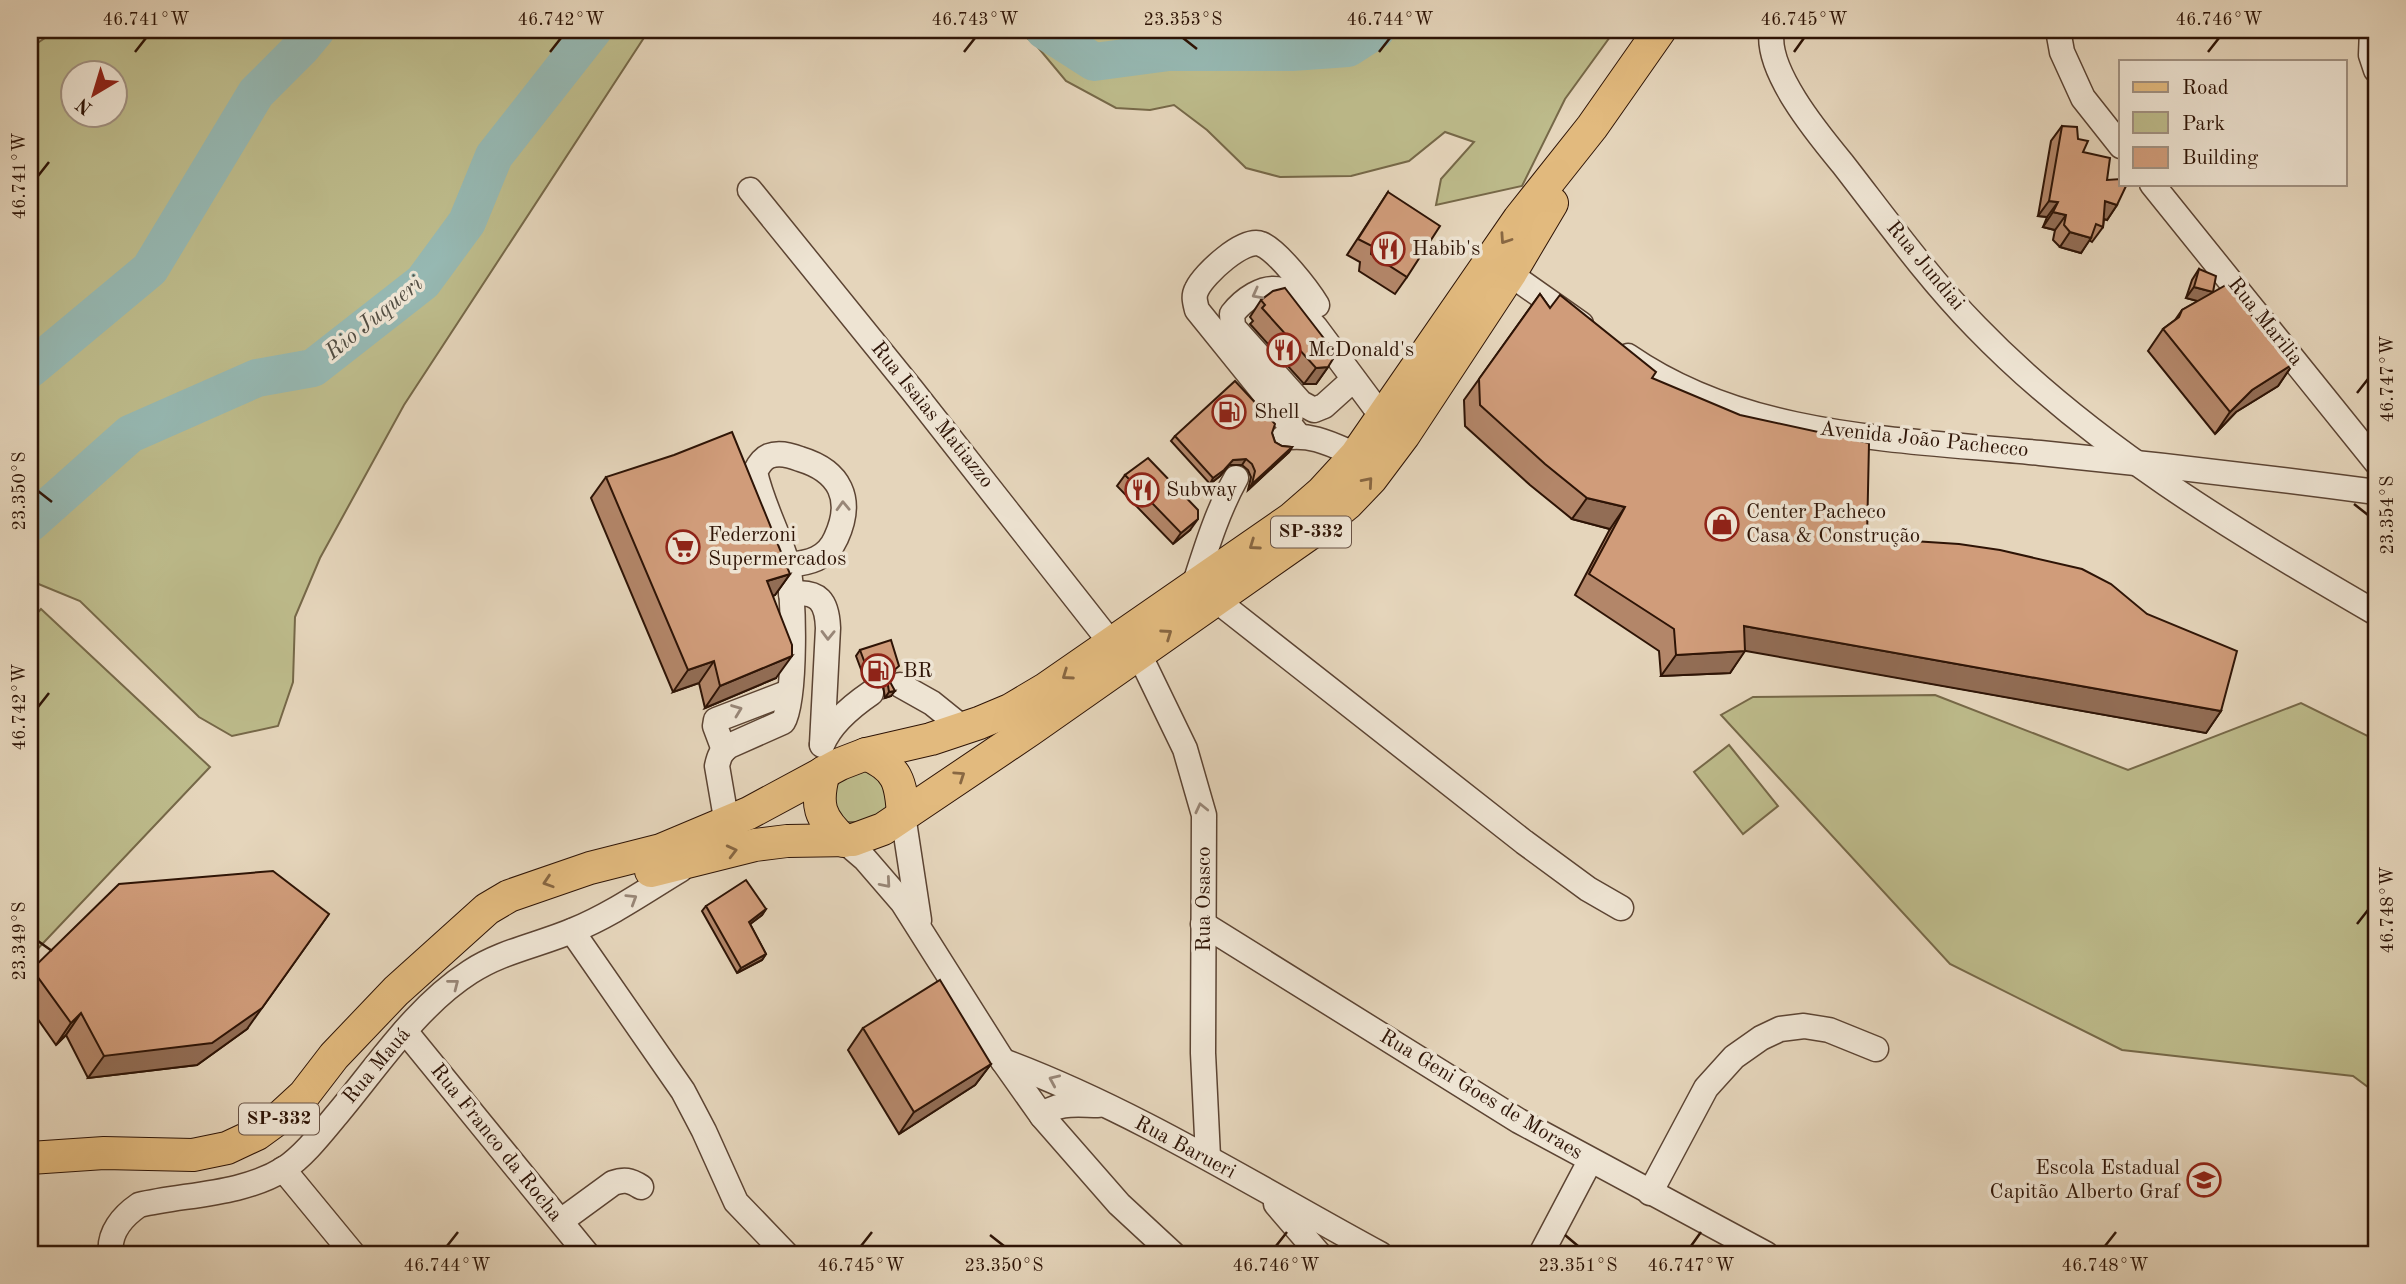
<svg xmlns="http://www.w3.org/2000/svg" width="2406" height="1284" font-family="'Old Standard TT',serif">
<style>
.green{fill:#bdbb8b;stroke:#766848;stroke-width:2;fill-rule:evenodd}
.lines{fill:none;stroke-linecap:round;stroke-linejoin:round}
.river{stroke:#96b8b2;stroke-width:38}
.minor-casing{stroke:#5c4433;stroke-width:27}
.major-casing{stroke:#2e1406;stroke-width:34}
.minor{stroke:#eee4d3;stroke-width:24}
.major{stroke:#e2ba7e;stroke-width:32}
.rail-casing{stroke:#2e1406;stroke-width:8}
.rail{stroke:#eee4d3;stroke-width:5;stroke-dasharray:16;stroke-linecap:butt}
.wall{fill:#b38669;stroke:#2e1406;stroke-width:2}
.shaded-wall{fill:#926d55;stroke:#2e1406;stroke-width:2}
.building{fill:#d09c7a;stroke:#2e1406;stroke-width:2}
.oneway{stroke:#886742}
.oneway2{stroke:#988677}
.ticks{fill:none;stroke:#2e1406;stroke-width:2.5}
.labels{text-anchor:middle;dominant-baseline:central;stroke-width:7;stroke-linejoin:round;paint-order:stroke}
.shield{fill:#eee4d3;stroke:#685244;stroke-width:2}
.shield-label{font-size:19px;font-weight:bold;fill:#2e1406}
.poi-label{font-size:21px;fill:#2e1406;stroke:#eee4d3;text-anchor:start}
.street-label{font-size:21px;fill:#2e1406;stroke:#eee4d3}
.water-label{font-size:23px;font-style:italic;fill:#524d42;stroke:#eee4d3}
.neatline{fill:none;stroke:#2e1406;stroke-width:2.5}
.ticks-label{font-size:18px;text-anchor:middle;fill:#2e1406}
</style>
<rect width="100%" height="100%" fill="#e5d5bb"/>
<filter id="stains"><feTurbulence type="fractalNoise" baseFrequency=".00286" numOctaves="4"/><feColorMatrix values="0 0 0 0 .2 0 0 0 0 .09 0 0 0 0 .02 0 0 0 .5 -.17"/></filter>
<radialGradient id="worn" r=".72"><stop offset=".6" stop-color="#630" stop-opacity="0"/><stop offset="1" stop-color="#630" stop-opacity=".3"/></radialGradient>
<g class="green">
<path d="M57,30H649L404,405L320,558L295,617L293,682L278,726L232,736L199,717L80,601L36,583L30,587V48ZM74,74H116V116H74Z"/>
<path d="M1017,30H1615L1565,99L1522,186L1436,205L1441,179L1474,142L1445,132L1409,161L1351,176L1280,177L1246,168L1207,130L1174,105L1150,110L1116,108L1066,81L1036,45Z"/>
<path d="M41,609L210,767L30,957V621Z"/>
<path d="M1935,695L2128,770L2301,703L2376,740V1093L2353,1076L2122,1050L1950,964L1721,715L1753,697Z"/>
<path d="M1729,745L1778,806L1743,834L1694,772Z"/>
<path d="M861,770L884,776L888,813L868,822H845L833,809L830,795L839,782Z"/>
</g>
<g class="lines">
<g class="river">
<path d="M1044,30L1094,62L1169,52H1292L1348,48L1376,30"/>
<path d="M30,369L150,269L256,93L301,48L316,30"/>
<path d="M30,523L130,434L257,378L313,368L423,282L467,222L494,156L593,30"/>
</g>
<defs>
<g id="minor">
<path d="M1772,30C1764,69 1818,134 1842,163C1884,217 1928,278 1976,327C2091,446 2235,531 2376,613"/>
<path d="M2058,30L2062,52L2083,98L2121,146"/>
<path d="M2372,30L2371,55L2376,70"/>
<path d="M2152,184L2376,462"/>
<path d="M750,190L912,390L1111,643"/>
<path d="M1510,274L1581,324"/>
<path d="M1628,356C1748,439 1900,439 2040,453C2152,464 2264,477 2376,492"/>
<path d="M1354,379L1324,406L1314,410L1301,403L1233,327L1232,314C1243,300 1263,285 1281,290L1316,328L1383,418"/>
<path d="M1298,435L1197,310C1195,302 1193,296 1197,289C1204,274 1244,237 1261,244C1277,250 1308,290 1317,305"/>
<path d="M1283,438C1311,433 1331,444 1356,455"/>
<path d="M1194,586C1206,549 1217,512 1236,478"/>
<path d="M791,594C819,590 827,602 828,628L822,744"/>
<path d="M1216,600L1524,842L1588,889L1621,908"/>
<path d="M1139,654L1185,749L1204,815L1203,1053L1208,1157"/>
<path d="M900,685L932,703L963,728"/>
<path d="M822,745C830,725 852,706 871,693"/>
<path d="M724,750L715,726L716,720L789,692"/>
<path d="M903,815L919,920"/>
<path d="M727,824L717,766C719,757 721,751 729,746L783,722C796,700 795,589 787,563C778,532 762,504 755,472C758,466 762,459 769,456C779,452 790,455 800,459C840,471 854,499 836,538C827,559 809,563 788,565"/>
<path d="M844,841L865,859L903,903L1003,1061L1042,1116L1119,1204L1173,1254"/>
<path d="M1203,924L1519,1121L1766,1254"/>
<path d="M572,931L683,1091L704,1131L736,1202L786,1254"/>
<path d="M405,1031L587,1254"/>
<path d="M1003,1061C1135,1110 1256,1187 1380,1254"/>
<path d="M1042,1116C1058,1101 1078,1105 1098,1105"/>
<path d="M283,1169L353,1254"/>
<path d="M1650,1193L1706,1088L1734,1057L1761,1038L1780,1029L1804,1026L1829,1030L1876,1049"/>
<path d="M1276,1204L1319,1254"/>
<path d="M561,1221L613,1183C624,1179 630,1180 641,1187"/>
<path d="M111,1254C108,1233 123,1216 139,1205C186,1194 242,1195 284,1169C305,1155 323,1131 339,1112C379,1064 417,1006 470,972C502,951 539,945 574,930C611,915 645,891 680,870"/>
<path d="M1541,1254L1590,1161"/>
</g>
<g id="major">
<path d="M866,754C898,768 901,782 903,815"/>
<path d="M824,772C815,805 819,818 844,841"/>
<path d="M651,871L755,845L787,841L853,840L883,829L1030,730L1315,530L1348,503L1371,479L1404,435L1510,274L1552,203"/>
<path d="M30,1158L104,1153L193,1155L227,1148L257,1134L279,1118L304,1095L334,1056L396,991L487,909L509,896L590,868L661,850L749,813L840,764L866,754L931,739L979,723L1010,710L1047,688L1291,519L1322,492L1356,455L1519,219L1592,127L1660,30"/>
</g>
</defs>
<use href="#minor" class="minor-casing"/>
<use href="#major" class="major-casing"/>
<use href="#minor" class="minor"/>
<use href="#major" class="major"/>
<defs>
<path id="rail" d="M30,31L32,30"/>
</defs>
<use href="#rail" class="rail-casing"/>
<use href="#rail" class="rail"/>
</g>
<g class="wall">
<path d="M2062,126L2078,139L2083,152L2107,180L2117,205L2107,220L2104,219L2103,227L2092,242L2089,240L2081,253L2060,247L2053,240L2055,230L2043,227L2047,217L2038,216L2051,141Z"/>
<path d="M1388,192L1407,277L1395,294L1359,271L1360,262L1347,255Z"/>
<path d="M2199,269L2213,292L2212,293L2293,364L2278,386L2236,412L2215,434L2148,351L2163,329L2175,320L2182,310L2198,301L2186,298L2192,280Z"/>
<path d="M1540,294L1550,308L1652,378L1867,538L2221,711L2206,733L1745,650L1730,673L1661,676L1659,651L1575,595L1610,529L1572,519L1530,485L1465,426L1464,400Z"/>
<path d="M1261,300L1328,367L1316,384H1304L1250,324L1253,321L1250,317Z"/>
<path d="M1272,433L1275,442L1282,446L1292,447L1289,452L1248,490L1251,477L1248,470L1242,465H1229L1220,476L1210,484L1171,441L1175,436Z"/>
<path d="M1125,475L1190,530L1173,544L1117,486Z"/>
<path d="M606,477L790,574L775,595L773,596L776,678L705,708L699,683L673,692L591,498Z"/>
<path d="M860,650L895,671L890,676L889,680L891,696L885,698L883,685L877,679L865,680L856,656Z"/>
<path d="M706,906L766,909L762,915L750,924L766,954L762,960L737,973L702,911Z"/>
<path d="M32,969L247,1029L197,1065L88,1078L66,1035L56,1045L30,1008V972Z"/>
<path d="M863,1028L991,1064L975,1085L899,1134L848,1050Z"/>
</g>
<g class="shaded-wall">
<path d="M2049,201L2058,202L2047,217L2038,216Z"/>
<path d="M2105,201L2117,205L2107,220L2095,216Z"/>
<path d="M2053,212L2066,215L2055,230L2043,227Z"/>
<path d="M2070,232L2091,238L2081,253L2060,247Z"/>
<path d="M2194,287L2213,292L2205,303L2186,298Z"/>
<path d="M2293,364L2278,386L2236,412L2215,434L2230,412L2252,390Z"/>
<path d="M1328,367L1316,384H1304L1316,368Z"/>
<path d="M1292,447L1289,452L1248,490L1252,484Z"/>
<path d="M1246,459L1242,465H1229L1220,476L1210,484L1213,478L1233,460Z"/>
<path d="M1587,498L1625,507L1610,529L1572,519Z"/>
<path d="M1198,519L1190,530L1173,544L1181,533Z"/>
<path d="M790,574L775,595L751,603L767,581Z"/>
<path d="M1744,626L2221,711L2206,733L1729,648Z"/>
<path d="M1745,651L1730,673L1661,676L1676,655Z"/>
<path d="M792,656L776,678L705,708L720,686Z"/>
<path d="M714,661L699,683L673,692L688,670Z"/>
<path d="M869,674H880L877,679L865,680Z"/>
<path d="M895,691L891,696L885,698L889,692Z"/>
<path d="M766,909L762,915L745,928L749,922Z"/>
<path d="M329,914L247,1029L197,1065L88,1078L104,1056Z"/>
<path d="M766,954L762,960L737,973L741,968Z"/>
<path d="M81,1013L66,1035L56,1045L71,1023Z"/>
<path d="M991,1064L975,1085L899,1134L914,1112Z"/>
</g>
<g class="building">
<path d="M2062,126L2077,127L2078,139L2088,141L2083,152L2110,158L2107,180L2121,179V184H2127L2117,205L2105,201L2103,227L2096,224L2091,238L2070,232L2064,225L2066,215L2053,212L2058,202L2049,201Z"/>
<path d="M1388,192L1440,226L1407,277L1371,254L1372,246L1358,239Z"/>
<path d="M2199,269L2216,276L2213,292L2194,287Z"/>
<path d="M2226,285L2293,364L2252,390L2230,412L2163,329L2179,317L2182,310Z"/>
<path d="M1285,288L1336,354L1328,367L1316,368L1262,308L1265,305L1261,300L1273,291Z"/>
<path d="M1540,294L1550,308L1560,295L1656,372L1652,378L1740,415L1869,443L1867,538L1959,544L2000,550L2082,569L2111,584L2147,614L2237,651L2221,711L1744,626L1745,651L1676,655L1674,629L1589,574L1625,507L1587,498L1545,464L1480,405L1479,379Z"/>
<path d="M1235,381L1275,424L1272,433L1275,442L1282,446L1292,447L1252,484L1255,471L1252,464L1246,459L1233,460L1224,470L1213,478L1175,436Z"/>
<path d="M732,432L790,574L767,581L792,645V656L720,686L714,661L688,670L606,477L674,455Z"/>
<path d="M1148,458L1198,510V519L1181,533L1125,475Z"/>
<path d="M891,640L899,666L891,673L889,680L895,691L889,692L887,679L880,674H869L860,650Z"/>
<path d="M273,871L329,914L262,1008L212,1043L104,1056L81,1013L71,1023L32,969L119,884Z"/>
<path d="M746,880L766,909L749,922L766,954L741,968L706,906Z"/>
<path d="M940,980L991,1064L914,1112L863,1028Z"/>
</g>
<defs><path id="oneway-chevron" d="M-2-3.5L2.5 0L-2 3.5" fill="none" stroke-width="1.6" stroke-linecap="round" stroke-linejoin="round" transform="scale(1.75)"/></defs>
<g class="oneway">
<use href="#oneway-chevron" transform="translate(1505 239) rotate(124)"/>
<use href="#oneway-chevron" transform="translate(1368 482) rotate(-49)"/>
<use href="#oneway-chevron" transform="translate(1254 545) rotate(145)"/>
<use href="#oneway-chevron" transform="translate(1167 634) rotate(-35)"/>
<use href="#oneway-chevron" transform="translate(1067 675) rotate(145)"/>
<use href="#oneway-chevron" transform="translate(960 776) rotate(-34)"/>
<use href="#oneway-chevron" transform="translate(732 851) rotate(-14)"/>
<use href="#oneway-chevron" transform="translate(548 882) rotate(162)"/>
</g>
<g class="oneway2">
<use href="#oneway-chevron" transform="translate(1257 294) rotate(152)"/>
<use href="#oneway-chevron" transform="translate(843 506) rotate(-92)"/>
<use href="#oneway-chevron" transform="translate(828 635) rotate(91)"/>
<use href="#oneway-chevron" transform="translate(737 710) rotate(-21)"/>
<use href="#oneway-chevron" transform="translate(1201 808) rotate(-103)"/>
<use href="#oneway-chevron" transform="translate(886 883) rotate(49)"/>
<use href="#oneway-chevron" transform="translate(632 899) rotate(-32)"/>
<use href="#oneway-chevron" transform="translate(454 984) rotate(-38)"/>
<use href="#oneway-chevron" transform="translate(1054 1080) rotate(-156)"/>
</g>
<path class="ticks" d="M1183,38L1197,49M135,52L146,38M550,52L561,38M964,52L975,38M1379,52L1390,38M1794,52L1804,38M2208,52L2219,38M38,176L49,162M2357,393L2368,379M38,491L52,502M2354,504L2368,515M38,707L49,693M2357,924L2368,910M38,941L52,951M990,1235L1004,1246M1565,1235L1578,1246M447,1246L458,1232M861,1246L872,1232M1276,1246L1287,1232M1691,1246L1701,1232M2105,1246L2116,1232"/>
<defs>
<symbol id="restaurant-ring" viewBox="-11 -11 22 22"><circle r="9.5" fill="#eee4d3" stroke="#8f2418" stroke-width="1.5"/><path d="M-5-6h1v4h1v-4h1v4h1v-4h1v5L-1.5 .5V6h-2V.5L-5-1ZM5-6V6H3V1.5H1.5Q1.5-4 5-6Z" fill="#8f2418"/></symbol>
<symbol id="fuel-ring" viewBox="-11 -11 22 22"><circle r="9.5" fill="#eee4d3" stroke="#8f2418" stroke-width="1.5"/><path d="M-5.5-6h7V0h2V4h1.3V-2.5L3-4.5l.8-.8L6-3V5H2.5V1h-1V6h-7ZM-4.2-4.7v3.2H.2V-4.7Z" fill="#8f2418"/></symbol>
<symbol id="shop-ring" viewBox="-11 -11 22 22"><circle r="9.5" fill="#eee4d3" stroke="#8f2418" stroke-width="1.5"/><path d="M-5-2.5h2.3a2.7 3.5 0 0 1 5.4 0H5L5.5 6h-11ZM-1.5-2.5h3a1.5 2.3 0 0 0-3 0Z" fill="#8f2418"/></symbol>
<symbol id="supermarket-ring" viewBox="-11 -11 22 22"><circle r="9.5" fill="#eee4d3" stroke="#8f2418" stroke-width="1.5"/><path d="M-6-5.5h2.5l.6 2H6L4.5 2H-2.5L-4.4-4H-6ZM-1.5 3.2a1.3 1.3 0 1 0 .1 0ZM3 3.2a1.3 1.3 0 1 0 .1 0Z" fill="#8f2418"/></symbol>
<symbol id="school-ring" viewBox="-11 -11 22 22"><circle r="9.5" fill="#eee4d3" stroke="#8f2418" stroke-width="1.5"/><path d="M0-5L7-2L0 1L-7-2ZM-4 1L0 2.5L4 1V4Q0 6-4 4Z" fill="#8f2418"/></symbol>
</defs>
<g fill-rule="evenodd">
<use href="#restaurant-ring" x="1369" y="230" width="38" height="38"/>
<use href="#restaurant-ring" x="1265" y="331" width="38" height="38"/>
<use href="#fuel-ring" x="1210" y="393" width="38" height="38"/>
<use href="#restaurant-ring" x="1123" y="471" width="38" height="38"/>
<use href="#shop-ring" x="1703" y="505" width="38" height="38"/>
<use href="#supermarket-ring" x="664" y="528" width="38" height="38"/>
<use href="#fuel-ring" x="859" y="652" width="38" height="38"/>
<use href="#school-ring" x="2185" y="1161" width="38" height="38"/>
</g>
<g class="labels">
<g class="shield">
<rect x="1271" y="516.5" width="80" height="31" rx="5"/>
<rect x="239" y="1103.5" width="80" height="31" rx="5"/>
</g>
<g class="shield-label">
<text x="1311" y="532">SP-332</text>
<text x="279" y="1119">SP-332</text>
</g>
<g class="poi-label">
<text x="1412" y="249">Habib's</text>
<text x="1308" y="350">McDonald's</text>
<text x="1254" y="412">Shell</text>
<text x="1166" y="490">Subway</text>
<text x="1746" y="512">Center Pacheco<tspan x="1746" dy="24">Casa &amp; Construção</tspan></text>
<text x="708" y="535">Federzoni<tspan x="708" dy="24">Supermercados</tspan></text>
<text x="903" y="671">BR</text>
<text x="2180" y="1168" text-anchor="end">Escola Estadual<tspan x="2180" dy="24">Capitão Alberto Graf</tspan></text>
</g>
<g class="street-label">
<text transform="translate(1925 266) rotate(50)">Rua Jundiai</text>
<text transform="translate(2265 322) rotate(51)">Rua Marilia</text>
<text transform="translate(932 415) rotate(51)">Rua Isaias Matiazzo</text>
<text transform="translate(1924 440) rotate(6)">Avenida João Pachecco</text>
<text transform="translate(1204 899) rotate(-90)">Rua Osasco</text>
<text transform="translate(377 1066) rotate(-50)">Rua Mauá</text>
<text transform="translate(1481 1095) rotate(31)">Rua Geni Goes de Moraes</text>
<text transform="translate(496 1143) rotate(51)">Rua Franco da Rocha</text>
<text transform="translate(1185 1148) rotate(28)">Rua Barueri</text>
</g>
<g class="water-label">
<text transform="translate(374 318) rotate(-39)">Rio Juqueri</text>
</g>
</g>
<rect width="2406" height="1284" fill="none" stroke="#e5d5bb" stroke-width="77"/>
<rect x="2119" y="60" width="228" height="126" fill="#eee4d3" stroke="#a19181" stroke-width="2"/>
<rect x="2133" y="82" width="35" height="10" fill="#e2ba7e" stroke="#a19181" stroke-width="2"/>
<text x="2182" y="94" font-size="21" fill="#2e1406">Road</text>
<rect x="2133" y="112" width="35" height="21" fill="#bdbb8b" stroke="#a19181" stroke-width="2"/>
<text x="2182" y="130" font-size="21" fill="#2e1406">Park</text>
<rect x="2133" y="147" width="35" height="21" fill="#d09c7a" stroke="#a19181" stroke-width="2"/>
<text x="2182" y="164" font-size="21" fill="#2e1406">Building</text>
<g transform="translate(94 94) rotate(218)"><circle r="33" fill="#eee4d3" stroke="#a19181" stroke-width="2"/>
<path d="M0-5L12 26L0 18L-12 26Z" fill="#8f2418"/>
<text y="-10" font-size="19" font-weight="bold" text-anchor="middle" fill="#2e1406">N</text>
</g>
<rect x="38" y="38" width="2330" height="1208" class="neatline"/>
<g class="ticks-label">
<text x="146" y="25">46.741°W</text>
<text x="561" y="25">46.742°W</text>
<text x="975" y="25">46.743°W</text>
<text x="1183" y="25">23.353°S</text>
<text x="1390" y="25">46.744°W</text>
<text x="1804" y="25">46.745°W</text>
<text x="2219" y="25">46.746°W</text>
<text transform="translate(19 176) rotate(-90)" y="6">46.741°W</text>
<text transform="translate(2387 379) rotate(-90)" y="6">46.747°W</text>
<text transform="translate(19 491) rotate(-90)" y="6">23.350°S</text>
<text transform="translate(2387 515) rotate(-90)" y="6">23.354°S</text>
<text transform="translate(19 707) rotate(-90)" y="6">46.742°W</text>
<text transform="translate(2387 910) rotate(-90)" y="6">46.748°W</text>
<text transform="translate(19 941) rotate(-90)" y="6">23.349°S</text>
<text x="447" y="1271">46.744°W</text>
<text x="861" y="1271">46.745°W</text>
<text x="1004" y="1271">23.350°S</text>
<text x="1276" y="1271">46.746°W</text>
<text x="1578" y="1271">23.351°S</text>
<text x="1691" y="1271">46.747°W</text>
<text x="2105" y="1271">46.748°W</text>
</g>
<rect width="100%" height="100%" filter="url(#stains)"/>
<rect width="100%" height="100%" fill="url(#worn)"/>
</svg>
